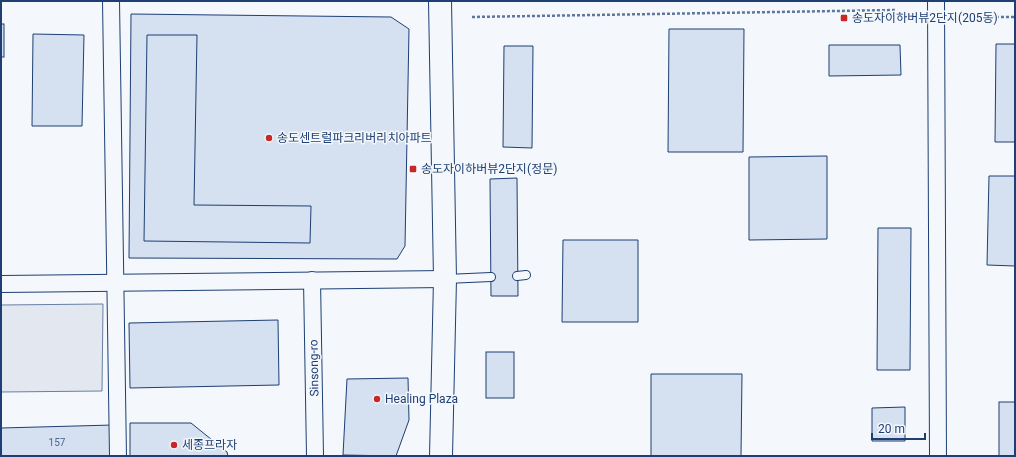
<svg xmlns="http://www.w3.org/2000/svg" width="1016" height="457" font-family="Roboto,'Noto Sans KR',sans-serif">
<style>
.parking{fill:#e3e8f0;stroke:#687fa3}
.building{fill:#d5e0f0;stroke:#1d3f73}
.lines{fill:none;stroke-linecap:round;stroke-linejoin:round}
.lane-casing{stroke:#1d3f73;stroke-width:10}
.street-casing{stroke:#1d3f73;stroke-width:18}
.secondary-casing{stroke:#1d3f73;stroke-width:24}
.path{stroke:#5e769c;stroke-width:2.5;stroke-dasharray:3 2;stroke-linecap:butt}
.lane{stroke:#f4f7fb;stroke-width:8}
.street{stroke:#f4f7fb;stroke-width:16}
.secondary{stroke:#f4f7fb;stroke-width:22}
.poi-dot{fill:#c62828;stroke:#f4f7fb;stroke-width:1.5}
.labels{text-anchor:middle;dominant-baseline:central;stroke-width:3;stroke-linejoin:round;paint-order:stroke}
.number-label{font-size:10px;fill:#4b6792}
.poi-label{font-size:12px;fill:#1d3f73;stroke:#f4f7fb;text-anchor:start}
.street-label{font-size:12px;fill:#1d3f73;stroke:#f4f7fb}
</style>
<rect width="100%" height="100%" fill="#f4f7fb"/>
<path class="parking" d="M103,304L102,391L1,392V305Z"/>
<g class="building">
<path d="M131,14L391,17L409,29L405,246L397,259L129,258Z"/>
<rect x="1" y="24" width="3" height="33"/>
<path d="M669,29H744L743,152H668Z"/>
<path d="M33,34L84,35L82,126H32Z"/>
<path d="M147,35H197L194,205L311,206L310,243L144,241Z"/>
<path d="M996,44H1015V142H995Z"/>
<path d="M829,45H900L901,75L829,76Z"/>
<path d="M504,46H533L532,148L503,147Z"/>
<path d="M827,156V239L749,240V157Z"/>
<path d="M989,176H1015V266L987,265Z"/>
<path d="M517,178L518,296H491L490,179Z"/>
<path d="M878,228H911L910,370H877Z"/>
<path d="M563,240H638V322H562Z"/>
<path d="M278,320L279,385L130,388L129,323Z"/>
<rect x="486" y="352" width="28" height="46"/>
<path d="M651,374H742L741,456H651Z"/>
<path d="M408,378L409,420L396,456L343,455L347,379Z"/>
<rect x="999" y="402" width="16" height="54"/>
<path d="M905,407V441H872V408Z"/>
<path d="M130,423H191L227,452L228,456H130Z"/>
<path d="M113,425L112,456H1V428Z"/>
</g>
<g class="lines">
<defs>
<g id="lane">
<path d="M517,276L526,275"/>
<path d="M446,279L491,277"/>
</g>
<g id="street">
<path d="M111,1L118,456"/>
<path d="M936,1L938,456"/>
<path d="M312,280L315,456"/>
<path d="M1,284L445,279"/>
</g>
<path id="secondary" d="M440,1L445,279L441,456"/>
</defs>
<use href="#lane" class="lane-casing"/>
<use href="#street" class="street-casing"/>
<use href="#secondary" class="secondary-casing"/>
<g class="path">
<path d="M472,17L896,10"/>
<path d="M991,17H1015"/>
</g>
<use href="#lane" class="lane"/>
<use href="#street" class="street"/>
<use href="#secondary" class="secondary"/>
</g>
<g class="poi-dot">
<rect x="840" y="14" width="8" height="8" rx="2"/>
<circle cx="269" cy="138" r="4"/>
<rect x="409" y="165" width="8" height="8" rx="2"/>
<circle cx="377" cy="399" r="4"/>
<circle cx="174" cy="445" r="4"/>
</g>
<g class="labels">
<g class="number-label">
<text x="57" y="442">157</text>
</g>
<g class="poi-label">
<text x="852" y="18">송도자이하버뷰2단지(205동)</text>
<text x="277" y="138">송도센트럴파크리버리치아파트</text>
<text x="421" y="169">송도자이하버뷰2단지(정문)</text>
<text x="385" y="399">Healing Plaza</text>
<text x="182" y="445">세종프라자</text>
</g>
<g class="street-label">
<text transform="translate(314 368) rotate(-91)">Sinsong-ro</text>
</g>
</g>
<rect width="1016" height="457" fill="none" stroke="#1d3f73" stroke-width="4"/>
<path d="M872 433v6h53v-6" fill="none" stroke="#1d3f73" stroke-width="2"/>
<text x="878" y="433" font-size="12" fill="#1d3f73" stroke="#f4f7fb" stroke-width="3" paint-order="stroke">20 m</text>
</svg>
